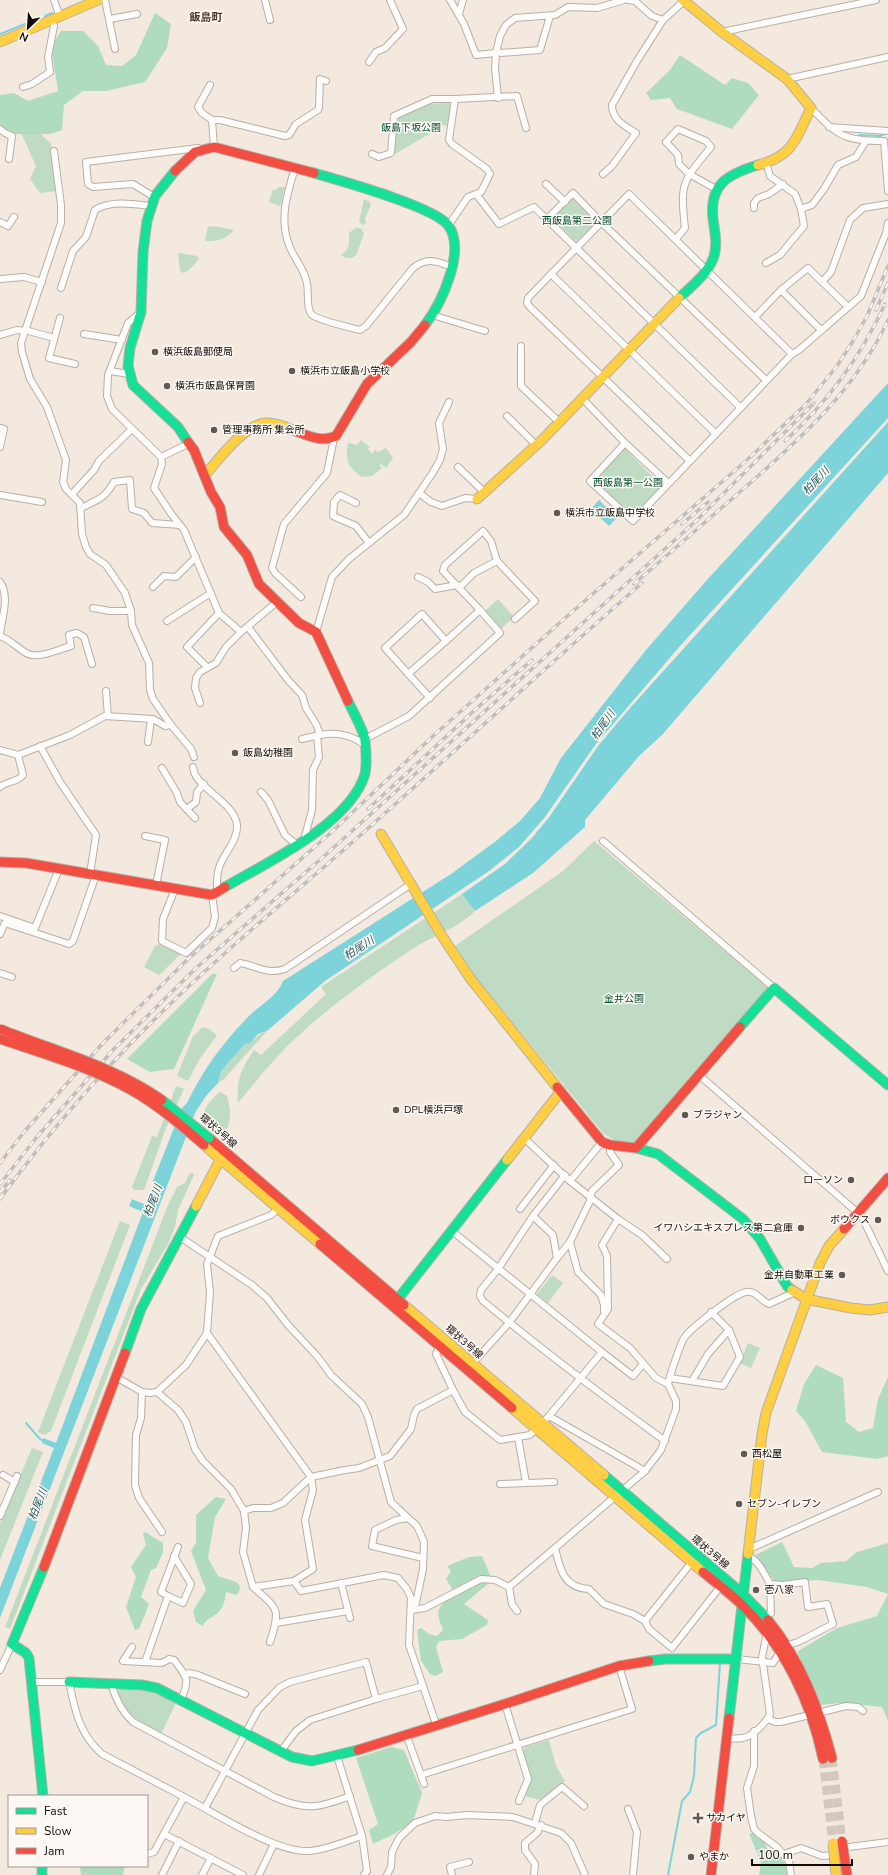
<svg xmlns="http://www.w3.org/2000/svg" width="888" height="1875" font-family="'Nunito Sans','Noto Sans JP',sans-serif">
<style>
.green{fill:#bfdbc4}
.forest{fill:#afdcbe}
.water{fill:#7dd3da}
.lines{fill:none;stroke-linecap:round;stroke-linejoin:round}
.stream{stroke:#7dd3da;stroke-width:2}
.secondary-tunnel{stroke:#d2c8be;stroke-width:9;stroke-dasharray:9 4.5;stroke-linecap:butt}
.street-casing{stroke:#b8afa6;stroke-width:8}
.fast-casing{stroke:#b8afa6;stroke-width:11}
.slow-casing{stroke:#b8afa6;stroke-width:11}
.jam-casing{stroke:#b8afa6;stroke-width:11}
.street{stroke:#fdfcfa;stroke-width:6}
.fast{stroke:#16e098;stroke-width:9}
.slow{stroke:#ffcf43;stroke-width:9}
.jam{stroke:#f24e42;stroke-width:9}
.rail-casing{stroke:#c1bebb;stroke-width:3.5}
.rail{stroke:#fdf8f4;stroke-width:2;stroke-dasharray:6;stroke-linecap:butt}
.fast-bridge-casing{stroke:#b8afa6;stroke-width:11;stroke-linecap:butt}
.slow-bridge-casing{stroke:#b8afa6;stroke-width:11;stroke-linecap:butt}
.jam-bridge-casing{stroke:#b8afa6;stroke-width:11;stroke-linecap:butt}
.fast-bridge{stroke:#16e098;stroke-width:9}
.slow-bridge{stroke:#ffcf43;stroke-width:9}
.jam-bridge{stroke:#f24e42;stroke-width:9}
.poi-dot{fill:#615952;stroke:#fdf8f4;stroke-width:1.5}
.labels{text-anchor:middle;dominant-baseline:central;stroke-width:3;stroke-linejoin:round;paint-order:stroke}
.park-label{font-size:10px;fill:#024f31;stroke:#fdf8f4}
.poi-label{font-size:10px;fill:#120b06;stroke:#fdf8f4;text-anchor:start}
.street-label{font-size:10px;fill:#120b06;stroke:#fdf8f4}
.neighbourhood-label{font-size:11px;font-weight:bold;fill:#4a3828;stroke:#fdf8f4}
.water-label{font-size:11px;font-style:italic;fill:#295e64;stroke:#fdf8f4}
</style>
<rect width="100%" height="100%" fill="#f4e9de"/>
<g class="green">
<path d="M449,103L451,106L448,126L441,125L440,128L393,155L397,121L399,118L427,104Z"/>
<path d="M21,133L41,134L51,144L57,191L40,193L30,179L36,166Z"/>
<path d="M279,187H285L281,204L279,206L269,202L273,189L276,190Z"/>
<path d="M575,198L596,220V223L576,242L552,218L572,199Z"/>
<path d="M364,199L370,202L371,205L365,218L366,223L363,225L359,222Z"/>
<path d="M208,226L214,227V226L234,230C226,239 217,242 205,241Z"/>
<path d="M355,228H361L364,234L356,255L352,258H346L341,255C350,250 349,242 349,233Z"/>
<path d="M178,253L197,256L199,259L189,270L183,273L180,271Z"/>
<path d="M361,440L370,447L368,449L372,454L375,450L378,452L386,448L393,458L386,468L381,464L379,466L382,468L372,476L362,477C347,466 345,461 348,443L357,445Z"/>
<path d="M624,448L662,486L631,518L593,481Z"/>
<path d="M498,599L514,617L501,629L485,611Z"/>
<path d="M594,841L768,988L635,1144L617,1142L603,1133L475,976L455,946L563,871Z"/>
<path d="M462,894L475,911C461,925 444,932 426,941C411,949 395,961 380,971C352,991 324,1012 299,1035C276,1056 257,1080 238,1103C236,1079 241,1070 254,1050L261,1055L326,994L321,987Z"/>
<path d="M159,944L181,954L159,975L144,967L155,946Z"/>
<path d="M203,1027L209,1029L217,1035L199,1060L188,1081L177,1076L193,1036Z"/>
<path d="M267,1031L223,1080L218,1083L221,1071L245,1044C253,1042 258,1034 267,1031Z"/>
<path d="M176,1086L184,1089L166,1128L144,1190H134L132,1187L152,1136L157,1137Z"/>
<path d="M220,1092L227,1096C231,1109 232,1123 224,1134L217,1133L201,1120C203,1109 211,1099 220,1092Z"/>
<path d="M193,1173L194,1175L178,1210L175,1227L168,1244L141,1289L10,1629L5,1627L168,1205L177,1187L185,1183L189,1174Z"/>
<path d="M120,1221L130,1225L51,1431L44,1435L38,1432Z"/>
<path d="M552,1275L563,1283L548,1303L537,1294Z"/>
<path d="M748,1343L760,1348L751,1368L740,1363Z"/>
<path d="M32,1448L43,1452L0,1560V1523Z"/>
<path d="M122,1688L155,1692L177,1701L161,1734C145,1725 118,1713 118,1691Z"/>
<path d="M549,1740L556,1766L565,1781L540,1800L525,1796L531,1779L523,1751L525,1747Z"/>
</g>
<g class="forest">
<path d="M155,13L171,24L167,48L145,82L106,91H83L64,105L62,130L51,134H11L0,126V95L14,93L28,101L58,91L51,47L61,31H83L98,46L106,65L122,66L136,55Z"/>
<path d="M680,55L725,85L732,78L748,83L759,95L732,129L677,109L670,98L651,100L646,93L670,70Z"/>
<path d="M212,974H217L174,1069L150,1072L127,1059Z"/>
<path d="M816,1365L843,1378L846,1422L859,1432L873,1428L878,1399L888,1377V1456L877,1459L822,1452L805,1421L796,1411L804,1384Z"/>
<path d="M216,1497L226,1499L215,1517L208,1558L218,1576L236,1582L240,1586L239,1592L236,1595L226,1592C225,1601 223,1610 215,1615C209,1619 206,1619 203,1626L196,1622L193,1611L206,1590L191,1551L196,1543V1515Z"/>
<path d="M145,1532L163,1543V1552L156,1568L151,1570L141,1597L149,1604L139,1629L135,1630L126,1607L136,1577L131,1567L146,1545L143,1534Z"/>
<path d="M782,1542L794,1567L812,1568L821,1563L846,1561L857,1552L888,1543V1721L882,1707L839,1703L821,1705L800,1661L798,1651L837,1628L877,1616L888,1594L867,1587L818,1580L776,1583L755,1555Z"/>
<path d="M482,1556L490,1575V1582L464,1604L488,1620L487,1625L462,1639L439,1641L436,1647L443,1672L435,1676L430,1674L421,1661L417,1630L421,1628L429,1634L437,1636L443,1630C434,1607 438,1610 454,1592L446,1579L451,1571L447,1566L469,1557Z"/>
<path d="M391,1747L404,1750L422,1793L413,1822L394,1834L373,1844L369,1830L378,1824L356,1758Z"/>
<path d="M754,1832L764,1841L767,1848C780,1852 786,1861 787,1875H759L761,1862L749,1834Z"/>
<path d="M80,1866H125L123,1875H81Z"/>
</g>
<g class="water">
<path d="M888,383V418L680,646L596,744L545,817L519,847L489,871L325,981L267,1031L258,1034L250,1043L245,1044L221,1071L218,1083L206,1096L196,1111L0,1618V1588L54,1448L42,1443L43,1438L56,1443L143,1212L129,1206L132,1199L146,1205L153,1189V1181L182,1108L187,1103C202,1071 222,1044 247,1018C258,1006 277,997 283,981L451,874L496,841L520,821L540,798L561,758L646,650L706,581Z"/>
<path d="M888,422V473L662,735L639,756L585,820V827L533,873L475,911L462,894L505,864L532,838L550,816L598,746L630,708Z"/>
<path d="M599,500L617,518L609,526L591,509Z"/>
</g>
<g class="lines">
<g class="stream">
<path d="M0,34L52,13"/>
<path d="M859,135L880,136L887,133"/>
<path d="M26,1423L40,1439L43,1441"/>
<path d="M668,1875L682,1801L690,1792L694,1776L696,1738L701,1733L716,1725L720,1663"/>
</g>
<g class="secondary-tunnel">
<path d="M832,1758L842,1841"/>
<path d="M823,1759L833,1843"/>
</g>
<defs>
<g id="street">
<path d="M54,0L60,17"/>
<path d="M105,0L115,49"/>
<path d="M265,0L270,20"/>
<path d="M450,0L464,24L476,55L496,53"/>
<path d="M628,0L635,1L652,16L663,20L684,1"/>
<path d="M459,14L463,0"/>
<path d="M110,19L137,14"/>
<path d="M722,32L876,0"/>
<path d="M496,51L501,53L540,50L550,16"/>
<path d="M369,62L376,52L385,48L403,29L390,0"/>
<path d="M787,79L888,57"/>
<path d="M210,85L198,107L202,113L212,120L214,147"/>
<path d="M23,87L32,84L50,72L48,57L54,26L51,19"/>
<path d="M498,98L495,68L496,53L500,36L506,25L515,18L555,15L568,7L597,8L624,0"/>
<path d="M811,108C838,136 844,141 884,141L888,191"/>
<path d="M212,120H220L285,136L289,135L296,124L318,110L319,107L320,79L326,81"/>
<path d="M829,127L888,131"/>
<path d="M0,129L5,133L12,136L9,159"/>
<path d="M54,151L61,205V223L21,343L22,352L30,379L47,407L66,460L63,482L66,489L80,503L82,534L86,547L90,554L106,565L125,593L131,611L132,625L149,663L150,690L153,699L171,725L191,749L194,757"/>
<path d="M372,154L379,157L391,153L394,116L432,99H455"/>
<path d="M295,168C287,194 279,219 289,245C294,259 305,269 307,284C309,292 306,307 311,314C316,320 352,328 360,330L366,326L413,268C427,257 436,261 452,267"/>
<path d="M603,174L612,166L636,133C625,126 612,120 612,105L637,61L663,20"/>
<path d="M546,184L565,202"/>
<path d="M476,194L499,224L534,207L740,407"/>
<path d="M154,197L133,184L93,187L88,184L86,162L198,148"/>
<path d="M754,208V203L758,198L769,194L783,184"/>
<path d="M801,209L812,205L824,189L838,165L856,157L866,141"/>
<path d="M548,218L573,193L601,222L766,380"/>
<path d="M0,222L8,226L14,217"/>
<path d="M448,226L468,197L481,192L490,174L487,169L452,144L449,140L455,99L517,96L526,128"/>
<path d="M676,239L685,228C680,183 682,182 711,147L706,141L678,129L666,142L678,155L679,164L689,174L716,189"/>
<path d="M766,263L780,255L804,226L801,209L795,194L770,176L766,162"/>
<path d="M551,274L528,298L527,303L530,307L690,461"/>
<path d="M0,279L24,277L42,282"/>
<path d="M822,282L831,272L850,220L863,208L888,204"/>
<path d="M61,288L73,251L86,237L95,210C111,200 133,204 150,206"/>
<path d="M781,290L821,330"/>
<path d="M141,312L128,323L108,375L107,396L112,409L161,457L190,443"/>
<path d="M432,315L485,331"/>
<path d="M755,317L781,290L808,268L848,307"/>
<path d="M60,318L49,358L75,364"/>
<path d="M25,330L54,338"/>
<path d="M84,334L122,340"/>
<path d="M0,335L17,330L25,331"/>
<path d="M521,346V386L559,422"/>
<path d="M110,371L129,374"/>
<path d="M582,398L625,443L668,483"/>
<path d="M507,416L536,445"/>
<path d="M0,428L4,429L0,447"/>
<path d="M716,434L551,274L629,194L792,354"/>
<path d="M625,443L590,481L633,521L792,354L799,350L861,296L886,233L888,223"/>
<path d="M161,457L162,464L154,488L172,515L184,530L219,613L241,632"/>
<path d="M458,467L484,492"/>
<path d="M419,493L431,502L442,506L465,498L477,499"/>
<path d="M72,494L94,470L99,461L132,429"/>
<path d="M0,495L42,502"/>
<path d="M356,503L340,495L334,502L333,516L356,526L369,543"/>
<path d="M81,508C98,500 105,498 114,482L130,480L132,509L144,513L152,523L180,525"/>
<path d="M418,577L428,582L435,589L457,585"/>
<path d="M0,582C10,595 2,619 0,633"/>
<path d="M153,587L164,576L176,577L196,557"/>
<path d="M459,588L474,573L497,561"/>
<path d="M301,597L275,573L272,568L284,524L327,473L334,438"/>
<path d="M93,608L110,611H131"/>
<path d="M480,610L443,571L445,565L483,531L491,541L497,561L535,601L515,619"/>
<path d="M167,621L211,593"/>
<path d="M248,627L288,680L302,695L306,708L316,724L320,734"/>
<path d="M316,632L332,577L349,559L404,515L432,474L440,460L443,449L439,423L449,402"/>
<path d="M0,636C11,640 16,647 26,653C38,660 59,649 71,646L69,635L77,633L84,637L92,664"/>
<path d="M207,667L187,647L219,613"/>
<path d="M408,674L446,641"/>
<path d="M106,691L108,716"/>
<path d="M200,703L195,688L196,678L200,672L216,663L226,647L241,632L277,602"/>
<path d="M302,739C326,733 343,729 365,745"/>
<path d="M365,739L409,716L500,633L480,610L446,641L422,614L385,648L430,698"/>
<path d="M148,742L151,719"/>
<path d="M40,746L60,782L96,835L90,874"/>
<path d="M0,750L18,755L70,735L105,716L153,719L165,726L171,725"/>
<path d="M193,767C194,770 194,774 196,776C204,791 235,805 237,825C238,840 225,852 220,865C216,874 217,883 217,892"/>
<path d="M162,768L177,793L180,802L195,818"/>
<path d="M0,787C7,781 18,782 23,775L18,755"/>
<path d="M261,792L268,800L285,835L297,845"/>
<path d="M187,809L196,802L197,792L204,784"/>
<path d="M145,836L165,840L156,885"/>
<path d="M304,840L312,810L313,770L319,757L317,735"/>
<path d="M603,841L774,988"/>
<path d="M175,889L163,919L162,941L186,953L212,928L215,917L212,895"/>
<path d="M0,916L35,928L59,869"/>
<path d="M0,934L5,923L69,944L73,941L96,875"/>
<path d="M234,968L240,963C258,966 266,975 285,969L411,884"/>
<path d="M0,973L12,977"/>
<path d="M699,1075L858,1213"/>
<path d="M524,1138L570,1181L618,1219L642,1235L667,1259"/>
<path d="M565,1175L533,1216L498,1269L481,1290L480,1296L483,1301C542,1350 603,1396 665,1441"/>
<path d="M570,1181L602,1142"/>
<path d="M590,1198L592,1191L619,1165L610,1152V1145"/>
<path d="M591,1199L570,1242L578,1272L601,1295L604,1305V1311"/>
<path d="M520,1209L554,1165"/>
<path d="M859,1211L888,1271"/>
<path d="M618,1219L602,1245L607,1256L608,1309L598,1324L630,1348L656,1378L668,1384L676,1401V1409L661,1450L645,1471L555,1548C560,1570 564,1588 589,1589L604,1604L633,1614L645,1621L649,1629L672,1648L720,1587"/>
<path d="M452,1231L602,1352L549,1416L530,1435L500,1440L465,1412L453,1390"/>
<path d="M180,1237L252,1285L267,1298L288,1325L317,1356L331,1375L362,1404L368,1417L391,1502L408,1518"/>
<path d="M557,1258L570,1242"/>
<path d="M602,1352L633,1376L643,1364"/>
<path d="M472,1364L509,1323L557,1258L553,1235L533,1216"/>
<path d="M116,1377L142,1392L150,1393L157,1392L186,1365L207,1333L210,1292L207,1264L218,1236L271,1215L278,1209"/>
<path d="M670,1378L723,1386L740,1357L729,1330L711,1312"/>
<path d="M692,1381L708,1354L729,1330"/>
<path d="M668,1384C670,1375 680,1345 684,1338C691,1328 734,1294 746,1292C756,1290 761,1301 769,1304L795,1292"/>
<path d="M142,1392L141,1418L136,1435L135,1485L139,1498L162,1532"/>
<path d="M157,1392L178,1410L186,1422L195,1449L203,1461L231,1489L244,1511L246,1528L243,1552L253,1587L294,1581L313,1569L305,1520L313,1490L311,1477L207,1333"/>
<path d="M549,1416L645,1471"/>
<path d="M518,1437L526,1483"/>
<path d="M3,1475L15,1482"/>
<path d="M500,1484L554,1482"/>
<path d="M244,1511L253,1508H271L283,1503L311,1477L345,1470L359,1468L390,1456L411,1429L414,1415L417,1409L453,1390L436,1354L440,1344"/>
<path d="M0,1516L17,1476"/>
<path d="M749,1549L878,1492"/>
<path d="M748,1556C759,1561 764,1573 770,1584"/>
<path d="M294,1581L301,1591L384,1575L398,1578L407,1589L411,1598L409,1645L436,1724"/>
<path d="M341,1583L350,1618"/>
<path d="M253,1587C278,1609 281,1608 270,1642"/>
<path d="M168,1596L183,1603L191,1584L174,1556"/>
<path d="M411,1609L416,1603L423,1569L424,1542L417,1526L408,1518L396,1520L375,1530L372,1546L423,1558"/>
<path d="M411,1610L425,1608L481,1579L495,1580L509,1587"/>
<path d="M517,1611L512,1604L509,1587L555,1548"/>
<path d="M765,1618L771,1613L770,1584L783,1585L805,1582L808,1607L827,1604L833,1624L798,1642L785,1646"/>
<path d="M645,1621L691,1563"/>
<path d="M276,1623L348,1611"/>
<path d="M132,1647L123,1661L162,1663L169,1659L174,1660C186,1676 191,1679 181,1699"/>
<path d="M737,1659L773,1663L780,1652"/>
<path d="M145,1662L168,1596L161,1592L178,1547"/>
<path d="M0,1670L12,1644"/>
<path d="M185,1675L189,1673L198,1675L245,1694"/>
<path d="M31,1682H69C75,1710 79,1734 102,1754L184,1797L154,1852L147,1854"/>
<path d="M111,1683C115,1698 121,1711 133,1722L274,1797C306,1811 319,1808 350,1796"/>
<path d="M505,1704L528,1779L519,1801"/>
<path d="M768,1719L775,1722H781L846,1706L858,1707L863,1711"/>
<path d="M754,1731V1766L747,1788L751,1816L754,1829L758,1833L777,1847L789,1861L791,1875"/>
<path d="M406,1734L421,1775L632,1709L619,1666"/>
<path d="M727,1739C732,1738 738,1739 743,1738C753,1736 766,1723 770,1714L762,1657L767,1633"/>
<path d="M281,1751L296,1731L310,1720L376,1699"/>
<path d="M337,1756L362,1836L367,1871L364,1875"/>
<path d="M421,1775L424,1784"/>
<path d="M184,1797C215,1813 276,1853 309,1851C327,1850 346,1841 362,1836"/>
<path d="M205,1808L258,1710L280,1687L290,1682L366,1662L376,1699L423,1686"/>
<path d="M628,1809L637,1832L633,1875"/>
<path d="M535,1823L540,1805L562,1787L584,1806"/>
<path d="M164,1834L243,1875"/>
<path d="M784,1854L801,1848L822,1856L833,1855L841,1848L888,1842"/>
<path d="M162,1875L179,1841"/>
<path d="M202,1875L211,1858"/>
<path d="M259,1875L274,1844"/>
<path d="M387,1875L391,1867L392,1852L399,1838L415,1823L435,1816L447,1817L467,1815L513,1817L561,1833L571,1843L585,1875"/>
<path d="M452,1875L450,1867L469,1862"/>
<path d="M534,1875L535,1864L525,1850V1843L537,1833L541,1825"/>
</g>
<g id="fast">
<path d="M175,171L155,196L147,221L143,252L141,312L130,348L128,366L133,385L178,427L188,442"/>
<path d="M314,173C341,181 433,206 448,225C467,250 441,304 425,325"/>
<path d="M679,298C691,287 707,274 713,259C718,246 715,233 713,219C709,184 728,174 758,165"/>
<path d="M225,887C268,862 350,824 365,774C367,764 366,750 365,740C363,729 353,712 348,701"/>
<path d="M740,1027L774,988L888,1085"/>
<path d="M636,1148L658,1154L743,1219L760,1239L787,1286L792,1290"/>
<path d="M394,1304L507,1160"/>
<path d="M125,1353L141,1309L196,1206"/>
<path d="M604,1475L744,1595L768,1620"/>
<path d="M649,1661L665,1659H737"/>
<path d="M69,1682L142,1685L157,1688L292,1757L312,1761L358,1750"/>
<path d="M729,1718L748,1554"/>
<path d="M43,1796L29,1658L26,1653L12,1644L44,1567"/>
<path d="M42,1866V1875"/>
</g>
<g id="slow">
<path d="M683,0L722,32L787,79L811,108C796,138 794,156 758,165"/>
<path d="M0,42L98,0"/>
<path d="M205,475C219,459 243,426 265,423C276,422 288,428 298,432"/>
<path d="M477,499L543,439L679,298"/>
<path d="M381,834L442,936L470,978L557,1087"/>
<path d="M204,1145L320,1244"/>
<path d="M507,1160L561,1091"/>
<path d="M196,1206L223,1154"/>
<path d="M792,1290L806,1299L851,1308L870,1310L888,1307"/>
<path d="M404,1305L604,1475"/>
<path d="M512,1408L703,1572"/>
<path d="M748,1554L762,1434L766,1413L820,1263L829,1246L844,1229"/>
</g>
<g id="jam">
<path d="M175,171L195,152L214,147L314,173"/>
<path d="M298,432C311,437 322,442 336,436L367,384L411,342L425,325"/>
<path d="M188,442L194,450L211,492L220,507L224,527L247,555L259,584L299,623L316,632L348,701"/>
<path d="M0,862L26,863L212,895L225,887"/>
<path d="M557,1087L602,1142L610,1145L636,1148L740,1027"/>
<path d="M209,1138L404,1305"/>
<path d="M844,1229L888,1178"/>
<path d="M320,1244L512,1408"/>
<path d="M44,1567L125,1353"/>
<path d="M703,1572C716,1583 731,1594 743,1606C785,1647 811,1702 823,1759"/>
<path d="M768,1620C801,1660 819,1709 832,1758"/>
<path d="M358,1750L505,1704L619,1666L649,1661"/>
<path d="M711,1875L729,1718"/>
</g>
</defs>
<use href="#street" class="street-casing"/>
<use href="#fast" class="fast-casing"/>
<use href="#slow" class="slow-casing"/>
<use href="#jam" class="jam-casing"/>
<use href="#street" class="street"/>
<use href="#fast" class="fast"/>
<use href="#slow" class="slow"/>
<use href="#jam" class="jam"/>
<defs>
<g id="rail">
<path d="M876,310L888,283"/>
<path d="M785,441C828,402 861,356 885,304"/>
<path d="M682,524L708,502"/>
<path d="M634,584C670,553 705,522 741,491C798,441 856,390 888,320"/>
<path d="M368,809L477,708L532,660"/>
<path d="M0,1163L24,1132L103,1043L187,960L335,829L432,737L564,619L747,460L806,404L837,366L853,341L867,316L888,266"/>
<path d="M0,1184L36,1138L113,1050L196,968L322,858L697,520L814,403"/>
<path d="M0,1192L10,1180"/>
<path d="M0,1199C48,1133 103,1070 161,1013C223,952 290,897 355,840C451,755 545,668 642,583"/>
</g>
</defs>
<use href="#rail" class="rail-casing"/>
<use href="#rail" class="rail"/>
<defs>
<path id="fast-bridge" d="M162,1100L209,1138"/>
<path id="slow-bridge" d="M833,1843L836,1875"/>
<g id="jam-bridge">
<path d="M0,1029C54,1051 114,1066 162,1100"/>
<path d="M0,1039C44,1054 90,1067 131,1090C158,1105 181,1125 204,1145"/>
<path d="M842,1841L847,1875"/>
</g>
</defs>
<use href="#fast-bridge" class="fast-bridge-casing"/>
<use href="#slow-bridge" class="slow-bridge-casing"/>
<use href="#jam-bridge" class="jam-bridge-casing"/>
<use href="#fast-bridge" class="fast-bridge"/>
<use href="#slow-bridge" class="slow-bridge"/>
<use href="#jam-bridge" class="jam-bridge"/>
</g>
<g class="poi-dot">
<circle cx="155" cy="352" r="4"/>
<circle cx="292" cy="371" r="4"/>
<circle cx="167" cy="386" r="4"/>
<circle cx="214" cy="430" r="4"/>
<circle cx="557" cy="513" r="4"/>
<circle cx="235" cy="753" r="4"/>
<circle cx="396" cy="1110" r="4"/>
<circle cx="685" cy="1115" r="4"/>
<circle cx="851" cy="1180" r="4"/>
<circle cx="878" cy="1220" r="4"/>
<circle cx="801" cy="1228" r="4"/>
<circle cx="842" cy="1275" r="4"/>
<circle cx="744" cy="1454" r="4"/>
<circle cx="739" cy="1504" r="4"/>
<circle cx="756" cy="1590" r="4"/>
<path d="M696 1812h4v4h4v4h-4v4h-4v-4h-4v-4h4z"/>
<circle cx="691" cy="1857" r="4"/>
</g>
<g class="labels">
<g class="park-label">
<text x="411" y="128">飯島下坂公園</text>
<text x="577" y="221">西飯島第二公園</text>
<text x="628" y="483">西飯島第一公園</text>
<text x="624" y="999">金井公園</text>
</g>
<g class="poi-label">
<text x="163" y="352">横浜飯島郵便局</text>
<text x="300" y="371">横浜市立飯島小学校</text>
<text x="175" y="386">横浜市飯島保育園</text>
<text x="222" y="430">管理事務所 集会所</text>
<text x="565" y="513">横浜市立飯島中学校</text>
<text x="243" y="753">飯島幼稚園</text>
<text x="404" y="1110">DPL横浜戸塚</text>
<text x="693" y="1115">ブラジャン</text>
<text x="843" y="1180" text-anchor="end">ローソン</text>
<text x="870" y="1220" text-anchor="end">ボウクス</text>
<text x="793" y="1228" text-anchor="end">イワハシエキスプレス第二倉庫</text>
<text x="834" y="1275" text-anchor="end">金井自動車工業</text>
<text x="752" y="1454">西松屋</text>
<text x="747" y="1504">セブン-イレブン</text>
<text x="764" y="1590">壱八家</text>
<text x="706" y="1818">サカイヤ</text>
<text x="699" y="1857">やまか</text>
</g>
<g class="street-label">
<text transform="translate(218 1131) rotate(41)">環状3号線</text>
<text transform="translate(464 1342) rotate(41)">環状3号線</text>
<text transform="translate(710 1552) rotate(40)">環状3号線</text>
</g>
<g class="neighbourhood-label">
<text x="206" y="17">飯島町</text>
</g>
<g class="water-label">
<text transform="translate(816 481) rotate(-47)">柏尾川</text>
<text transform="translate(603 725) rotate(-55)">柏尾川</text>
<text transform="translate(359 948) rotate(-33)">柏尾川</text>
<text transform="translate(153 1201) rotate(-69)">柏尾川</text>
<text transform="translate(38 1504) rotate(-69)">柏尾川</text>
</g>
</g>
<rect x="8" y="1795" width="140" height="72" fill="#fdf8f4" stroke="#9f9995"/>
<rect x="16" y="1808" width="20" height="6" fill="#16e098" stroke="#9f9995"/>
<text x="44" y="1815" font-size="12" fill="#120b06">Fast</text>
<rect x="16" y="1828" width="20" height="6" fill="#ffcf43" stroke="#9f9995"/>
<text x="44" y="1835" font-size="12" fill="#120b06">Slow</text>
<rect x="16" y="1848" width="20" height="6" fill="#f24e42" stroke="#9f9995"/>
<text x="44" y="1855" font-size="12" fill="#120b06">Jam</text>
<g transform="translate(28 28) rotate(205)" stroke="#fdf8f4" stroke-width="3" paint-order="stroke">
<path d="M0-3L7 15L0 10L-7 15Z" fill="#120b06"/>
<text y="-6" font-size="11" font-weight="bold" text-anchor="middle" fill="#120b06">N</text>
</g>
<path d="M752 1859v6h100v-6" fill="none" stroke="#120b06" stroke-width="2"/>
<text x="758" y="1859" font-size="12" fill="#120b06" stroke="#fdf8f4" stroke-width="3" paint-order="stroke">100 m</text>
</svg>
